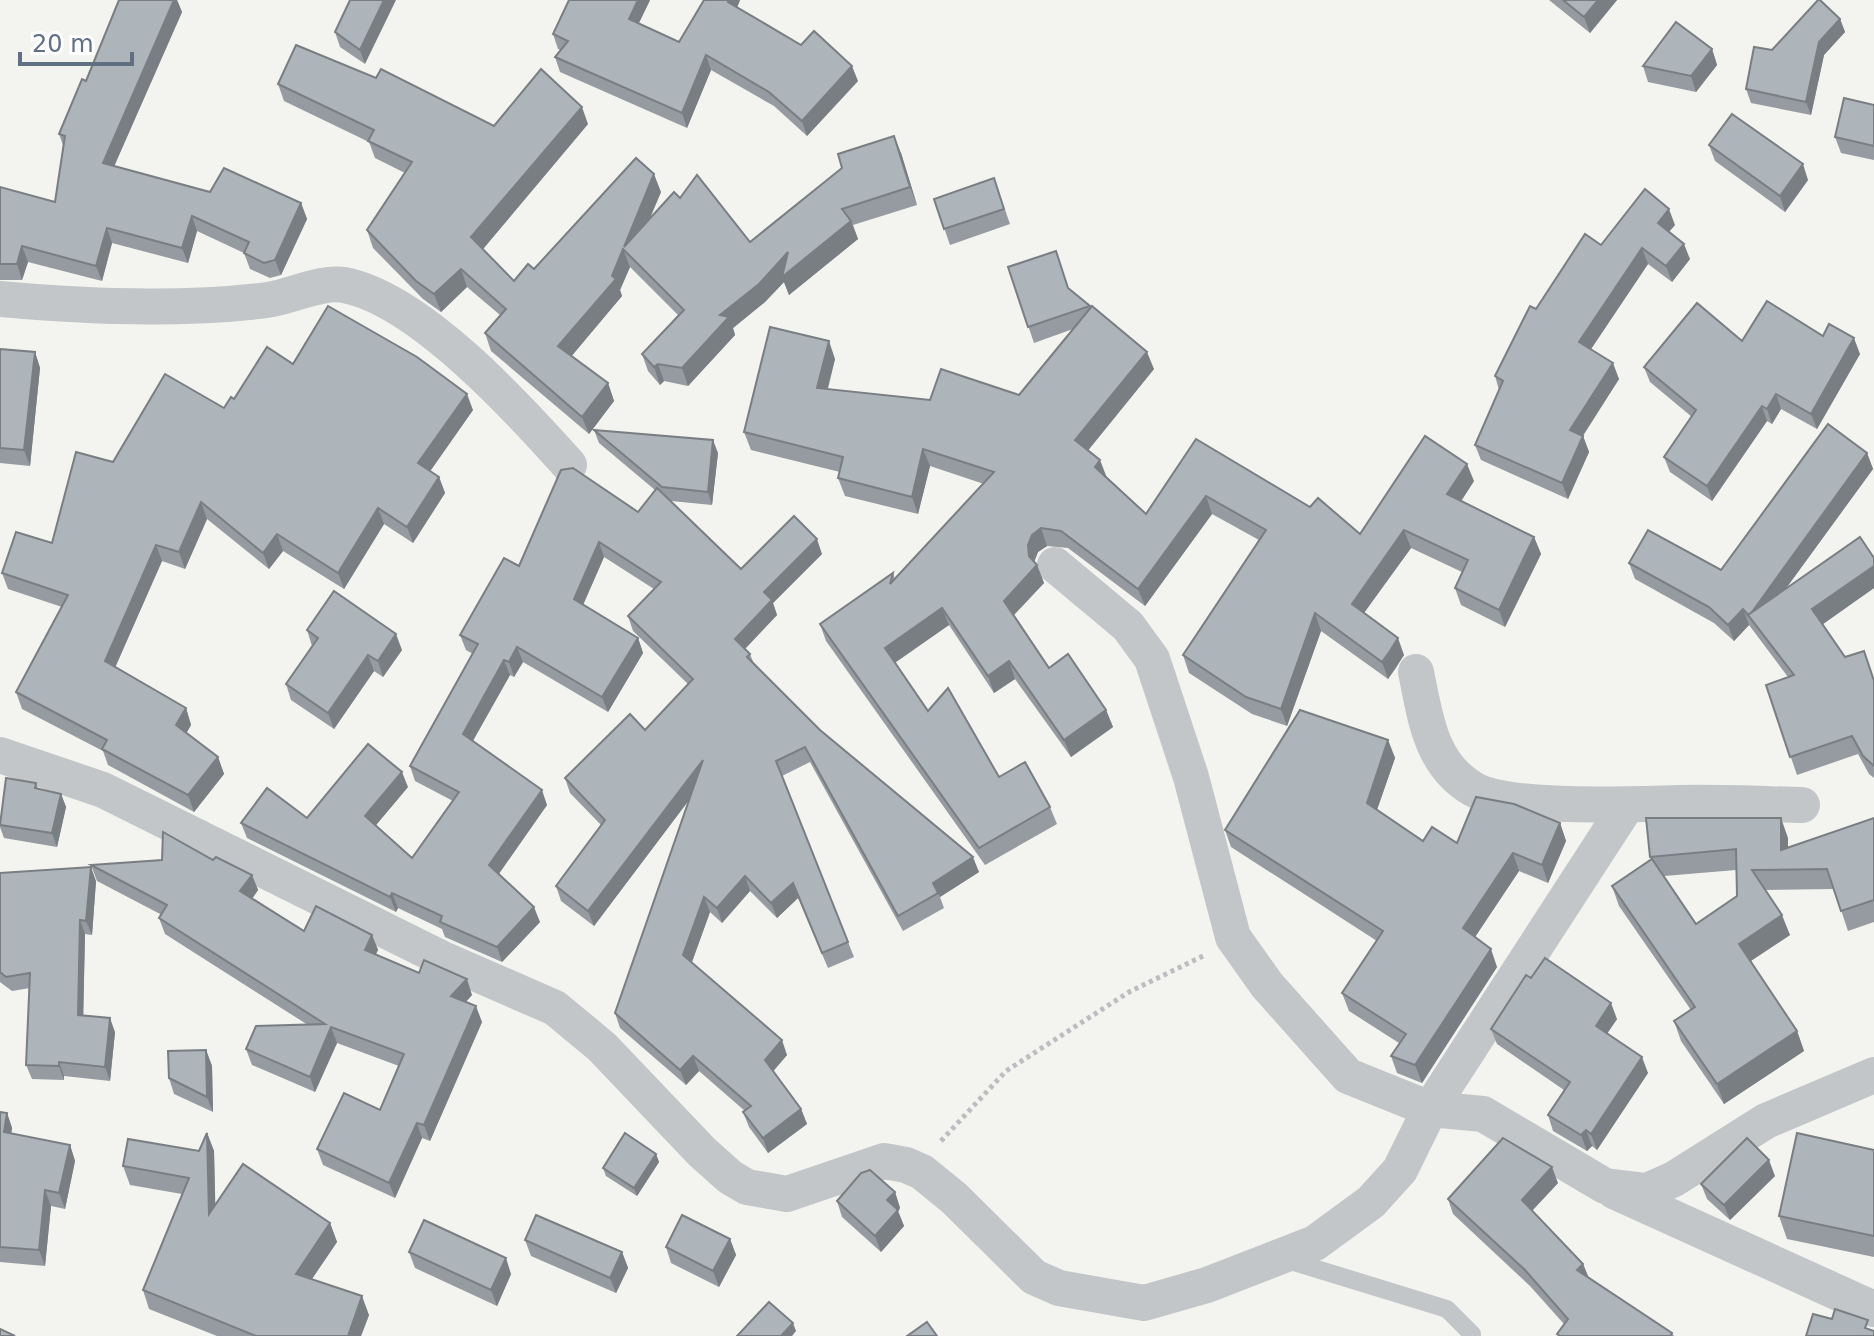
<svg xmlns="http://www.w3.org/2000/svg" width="1874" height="1336" font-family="'DejaVu Sans',sans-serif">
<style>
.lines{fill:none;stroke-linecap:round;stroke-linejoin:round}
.path{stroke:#bcbdc0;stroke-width:5;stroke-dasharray:4 4;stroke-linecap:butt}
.service{stroke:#c2c6c9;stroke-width:18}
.minor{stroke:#c2c6c9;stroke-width:36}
.wall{fill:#959ba0;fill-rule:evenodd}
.shaded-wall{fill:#797e82}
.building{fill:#adb4ba;stroke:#797e82;stroke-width:2}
</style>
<rect width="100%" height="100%" fill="#f3f4ef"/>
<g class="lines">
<path class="path" d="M941,1141L1006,1071L1129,992L1205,955"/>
<path class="service" d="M1281,1258L1447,1309L1472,1334"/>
<g class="minor">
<path d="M0,299C87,307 179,311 267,300C290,297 321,281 344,285C419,299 519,409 569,465"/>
<path d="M1055,565L1128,626L1152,659L1191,777L1233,937L1267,985L1348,1076L1430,1109L1627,805"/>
<path d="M1416,672C1425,716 1430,764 1473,789C1510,810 1634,804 1679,803C1720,802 1761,804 1802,805"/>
<path d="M0,755L103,790L445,960L555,1008L602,1047L702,1152L730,1177L747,1187L787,1194L884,1161L906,1165L922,1172L954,1198L1034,1277L1059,1288L1144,1303L1207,1285L1315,1243L1371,1202L1400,1170L1430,1109L1483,1114L1605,1186L1647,1191L1674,1179L1766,1121L1874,1075"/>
<path d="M1614,1191L1874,1309"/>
</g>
</g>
<g class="wall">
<path d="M119,0H177L182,12L114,166L210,192L301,203L307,219L281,275L270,278L250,269L244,253L197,231L188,263L112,243L102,281L28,262L22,280H0V187L55,202L63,145L59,134L86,81Z"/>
<path d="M350,0L365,64L340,47L335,32Z"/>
<path d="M569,0H650L639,23L679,42L740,0L737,7L858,81L807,136L774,106L711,70L687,128L560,72L555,57L561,50L558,49L553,34Z"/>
<path d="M1549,0H1617L1590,33Z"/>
<path d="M1840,19L1845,32L1824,55L1811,115L1751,103L1746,89L1772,50Z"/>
<path d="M1712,49L1717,65L1696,92L1648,82L1643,66Z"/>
<path d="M278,84L494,126L588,124L483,249L514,281L661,192L649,219L680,198L750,242L901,153L917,205L853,225L858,239L789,295L784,282L765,302L733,328L735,335L688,386L664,381L660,385L648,371L642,354L678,315L630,267L620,290L622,296L571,356L608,383L614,401L589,434L491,351L485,333L500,315L467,287L441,312L423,299L373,248L367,230L405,173L375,158L369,142L284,101Z"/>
<path d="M1874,105V160L1841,153L1835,137Z"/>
<path d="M1709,145L1808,180L1785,212L1715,161Z"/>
<path d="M994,178L1010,224L950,245L934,199Z"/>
<path d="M1675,225L1669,232L1690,259L1672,282L1648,264L1591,349L1619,379L1583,436L1589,452L1568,499L1481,460L1475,445L1499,390L1495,376L1536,309L1601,245Z"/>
<path d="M1008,267L1069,288L1090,306L1154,369L1088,450L1106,477L1146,514L1196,439L1310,507L1360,534L1474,481L1461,501L1534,537L1541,554L1505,627L1461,605L1455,588L1462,572L1411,548L1364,613L1404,655L1396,668L1388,679L1321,631L1287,726L1252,714L1189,673L1183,655L1259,540L1212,514L1145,606L1068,548L1047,546L1038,552L1034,562L1037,565L1044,583L1014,615L1049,668L1106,710L1113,727L1071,757L1015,679L994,693L949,625L895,663L928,711L999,777L1050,807L1057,824L985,865L826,641L820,624L893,573L895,579L984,484L930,466L918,514L845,496L838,478L840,472L751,450L744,432L835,359L828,389L930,400L1019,395L1073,329L1034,343Z"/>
<path d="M1823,336L1860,354L1817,429L1781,409L1772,424L1767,421L1712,501L1670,472L1664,457L1692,417L1650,382L1644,367L1742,341Z"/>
<path d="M0,349L35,352L40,368L30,466L0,463Z"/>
<path d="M293,364L473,410L430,471L439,477L445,493L413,543L384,524L344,589L283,551L269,569L207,519L185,569L162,561L115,667L186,708L191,725L186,733L218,757L224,774L194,812L108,765L103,751L22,709L16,692L62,607L8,589L2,573L52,543L113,462L224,408L234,399Z"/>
<path d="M594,430L718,453L712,505L671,501L741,569L822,554L773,603L777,615L745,649L750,654L754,664L820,730L979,872L940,897L944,908L903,931L810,762L782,776L854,957L828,968L798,898L777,918L750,891L722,923L710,912L692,962L787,1055L773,1071L801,1109L807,1124L768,1153L749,1127L743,1112L745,1111L699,1071L686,1085L620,1028L615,1013L688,801L594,926L561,901L556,886L601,825L570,793L565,778L645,730L688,684L633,631L628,616L654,589L604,557L583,605L638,638L643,653L608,712L523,662L514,677L510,675L473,741L547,805L498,874L540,922L502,962L445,937L442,929L398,908L396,912L247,838L241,823L307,818L408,787L376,825L412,858L453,801L415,781L410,766L473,654L466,650L460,635L519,566L638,512L655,490L599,443Z"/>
<path d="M1867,453L1873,469L1786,588H1874L1822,624L1845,657L1874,680V778L1869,774L1858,754L1797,775L1766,685L1788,677L1749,625L1734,641L1714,623L1635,579L1629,563L1721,570Z"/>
<path d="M307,630L402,650L383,677L374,671L334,729L291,700L286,684L312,646Z"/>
<path d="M1388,740L1395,758L1377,810L1423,841L1457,843L1560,823L1566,841L1548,883L1519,871L1475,937L1497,967L1422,1083L1397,1073L1391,1056L1399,1043L1349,1011L1342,993L1377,941L1231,847L1225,830Z"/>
<path d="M36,783L38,789L61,794L66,807L57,847L4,838L0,827V820Z"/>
<path d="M1874,818V922L1848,931L1834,889L1765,890L1790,935L1751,961L1797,1031L1804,1051L1724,1104L1681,1041L1674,1021L1691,1010L1619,906L1612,886L1651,860L1650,857L1788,838V847ZM1736,870L1737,896L1696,924L1664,876Z"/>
<path d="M213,860L252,875L258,890L252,899L304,931L372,935L378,950L376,954L472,995L466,1002L482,1022L430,1141L422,1138L395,1198L323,1165L317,1149L380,1110L399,1066L337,1043L315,1092L252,1065L246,1049L308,1025L165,934L159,918L162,915L97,881L91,865Z"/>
<path d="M0,873L96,881L92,935L85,934L83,1016L115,1032L110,1081L64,1076V1080L32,1079L26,1065L30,988L12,991L0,982Z"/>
<path d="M1531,978L1617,1019L1607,1034L1648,1073L1597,1150L1592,1146L1587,1151L1553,1131L1548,1115L1564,1090L1497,1044L1491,1029Z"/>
<path d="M206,1050L212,1066L213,1112L174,1094L169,1078Z"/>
<path d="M0,1112L7,1113L12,1128L11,1134L70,1145L75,1161L65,1209L51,1206L45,1266L0,1262Z"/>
<path d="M207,1133L214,1151L215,1205L330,1223L337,1242L312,1279L369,1315L361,1336H217L149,1309L143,1290L182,1194L130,1185L123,1166L199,1151Z"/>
<path d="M1874,1150V1257L1787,1239L1779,1216Z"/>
<path d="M656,1154L659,1162L637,1196L606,1176L603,1168Z"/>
<path d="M1775,1176L1730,1220L1707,1199L1701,1184Z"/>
<path d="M1558,1183L1532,1211L1583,1264L1589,1278L1672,1333L1674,1336H1558L1557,1334L1564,1324L1530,1286L1453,1214L1448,1199Z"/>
<path d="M895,1192L900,1208L898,1211L904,1226L881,1252L842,1217L837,1201Z"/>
<path d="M730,1239L736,1255L719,1287L671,1263L666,1247Z"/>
<path d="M525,1240L622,1252L628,1268L616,1293L531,1256Z"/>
<path d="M409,1252L511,1274L497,1306L415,1268Z"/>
</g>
<g class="shaded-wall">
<path d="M174,0H177L182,12L109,178L103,163Z"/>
<path d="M384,0H396L365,64L360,50Z"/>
<path d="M638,0H650L634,33L629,19Z"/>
<path d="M729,0H740L734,16L728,2Z"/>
<path d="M1598,0H1617L1590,33L1584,17Z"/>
<path d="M1840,19L1845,32L1824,55L1811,115L1806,102L1819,42Z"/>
<path d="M1712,49L1717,65L1696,92L1691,76Z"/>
<path d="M706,55L711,70L687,128L682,113Z"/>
<path d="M852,66L858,81L807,136L802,121Z"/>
<path d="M582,107L588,124L478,255L471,237Z"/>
<path d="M894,136L901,153L917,205L910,187Z"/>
<path d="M1803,164L1808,180L1785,212L1780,196Z"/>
<path d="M654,174L661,192L633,259L624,247Z"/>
<path d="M301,203L307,219L281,275L275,260Z"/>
<path d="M1669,209L1675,225L1663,238L1658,223Z"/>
<path d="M192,216L197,231L188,263L182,248Z"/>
<path d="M851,221L858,239L789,295L784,282L765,302L733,328L735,335L688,386L682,368L720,315L788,252Z"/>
<path d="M107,228L112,243L102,281L96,266Z"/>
<path d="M1684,244L1690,259L1672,282L1666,266Z"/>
<path d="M22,246L28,262L22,280L17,264Z"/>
<path d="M1642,248L1648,264L1585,358L1579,342Z"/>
<path d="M623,249L630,267L620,290L622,296L565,364L558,346L612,276Z"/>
<path d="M461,269L467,287L441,312L434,294Z"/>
<path d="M1854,338L1860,354L1817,429L1811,414Z"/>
<path d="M829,341L835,359L823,405L817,388Z"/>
<path d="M35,352L40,368L30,466L24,450Z"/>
<path d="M1147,352L1154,369L1082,458L1075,440Z"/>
<path d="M1613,363L1619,379L1576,446L1570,430Z"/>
<path d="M658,364L664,381L660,385L654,367Z"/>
<path d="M608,383L614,401L589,434L582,417Z"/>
<path d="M467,394L473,410L424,480L418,463Z"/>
<path d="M1776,394L1781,409L1772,424L1767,409Z"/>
<path d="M1762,406L1767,421L1712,501L1707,486Z"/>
<path d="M1583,436L1589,452L1568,499L1562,483Z"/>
<path d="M713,440L718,453L712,505L708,492Z"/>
<path d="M923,449L930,466L918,514L912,497Z"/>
<path d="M1867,453L1873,469L1758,627L1749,616Z"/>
<path d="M1100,460L1107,478L1095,467Z"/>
<path d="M1467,464L1474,481L1454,512L1447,494Z"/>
<path d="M439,477L445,493L413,543L407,527Z"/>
<path d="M1206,496L1212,514L1145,606L1138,589Z"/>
<path d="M201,502L207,519L185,569L179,552Z"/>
<path d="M378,508L384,524L344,589L338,573Z"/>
<path d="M1041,528L1047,546L1038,552L1034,562L1037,565L1044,583L1011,618L1004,601L1029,556L1028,545L1032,535Z"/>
<path d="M1404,530L1411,548L1358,621L1352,604Z"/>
<path d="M277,534L283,551L269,569L263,553Z"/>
<path d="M1534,537L1541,554L1505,627L1499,610Z"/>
<path d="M817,539L822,554L773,603L777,615L740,654L735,639L764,592Z"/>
<path d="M599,542L604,557L579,614L574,599Z"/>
<path d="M156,545L162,561L111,677L105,661Z"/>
<path d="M1874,566V588L1819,627L1812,609Z"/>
<path d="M942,608L949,625L891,665L885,648Z"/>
<path d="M1743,609L1749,625L1734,641L1728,625Z"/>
<path d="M1315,613L1321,631L1287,726L1281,709Z"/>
<path d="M396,634L402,650L383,677L378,661Z"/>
<path d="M638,638L643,653L608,712L602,697Z"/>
<path d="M1398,638L1404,655L1388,679L1382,662Z"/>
<path d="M517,647L523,662L514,677L509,662Z"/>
<path d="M368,655L374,671L334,729L328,713Z"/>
<path d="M504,660L510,675L468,749L463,734Z"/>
<path d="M1009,661L1015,679L994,693L988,676Z"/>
<path d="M186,708L191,725L182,741L176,725Z"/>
<path d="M1106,710L1113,727L1071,757L1064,740Z"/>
<path d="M1388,740L1395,758L1373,821L1367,803Z"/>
<path d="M218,757L224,774L194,812L188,795Z"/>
<path d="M703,760L708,775L594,926L588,911Z"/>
<path d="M402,772L408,787L371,831L365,816Z"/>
<path d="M542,790L547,805L494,881L489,865Z"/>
<path d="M61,794L66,807L57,847L52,833Z"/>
<path d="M1781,818L1788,838V869L1781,850Z"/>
<path d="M1560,823L1566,841L1548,883L1542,865Z"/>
<path d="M1513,853L1519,871L1469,946L1463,928Z"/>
<path d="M973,857L979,872L940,897L933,883Z"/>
<path d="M91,867L96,881L92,935L86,921Z"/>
<path d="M252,875L258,890L246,907L240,891Z"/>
<path d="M745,876L750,891L722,923L717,908Z"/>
<path d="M793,883L798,898L777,918L771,903Z"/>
<path d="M392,893L398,908L396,912L390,897Z"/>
<path d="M704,897L710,912L689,970L683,955Z"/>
<path d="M534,907L540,922L502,962L497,947Z"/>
<path d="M1782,915L1790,935L1746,964L1739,944Z"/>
<path d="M80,920L85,934L83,1029L78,1015Z"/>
<path d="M372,935L378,950L370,965L365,950Z"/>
<path d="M1491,949L1497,967L1422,1083L1415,1065Z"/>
<path d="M467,979L472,995L457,1011L451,996Z"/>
<path d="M1611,1003L1617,1019L1601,1042L1596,1026Z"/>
<path d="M476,1006L482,1022L430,1141L424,1125Z"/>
<path d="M110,1018L115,1032L110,1081L105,1067Z"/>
<path d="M331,1027L337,1043L315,1092L310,1077Z"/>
<path d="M1797,1031L1804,1051L1724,1104L1717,1084Z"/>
<path d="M782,1040L787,1055L770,1075L765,1060Z"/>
<path d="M206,1050L212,1066L213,1112L207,1097Z"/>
<path d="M693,1056L699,1071L686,1085L680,1070Z"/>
<path d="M1642,1057L1648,1073L1597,1150L1591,1134Z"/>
<path d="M59,1062L64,1076V1080L59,1066Z"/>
<path d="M801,1109L807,1124L768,1153L763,1138Z"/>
<path d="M7,1113L12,1128L9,1148L4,1132Z"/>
<path d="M417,1123L422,1138L395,1198L389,1183Z"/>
<path d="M1586,1130L1592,1146L1587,1151L1581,1135Z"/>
<path d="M207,1133L214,1151L216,1232L209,1214Z"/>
<path d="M70,1145L75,1161L65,1209L59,1193Z"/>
<path d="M656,1154L659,1162L637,1196L634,1188Z"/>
<path d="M1769,1160L1775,1176L1730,1220L1724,1205Z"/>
<path d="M1552,1167L1558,1183L1527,1216L1522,1200Z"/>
<path d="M45,1190L51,1206L45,1266L39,1250Z"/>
<path d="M895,1192L900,1208L898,1211L904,1226L881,1252L875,1236L887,1200Z"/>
<path d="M330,1223L337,1242L303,1292L296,1274Z"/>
<path d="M730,1239L736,1255L719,1287L713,1271Z"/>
<path d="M622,1252L628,1268L616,1293L610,1278Z"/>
<path d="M506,1258L511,1274L497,1306L491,1290Z"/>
<path d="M1583,1264L1589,1279L1577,1270Z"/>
<path d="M362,1296L369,1315L361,1336H348Z"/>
<path d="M793,1323L796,1331L792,1336H781Z"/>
</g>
<g class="building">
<path d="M119,0H174L103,163L210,192L224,168L301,203L275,260L264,263L244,253L249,242L192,216L182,248L107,228L96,266L22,246L17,264H0V187L55,202L65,136L59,134L82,79L86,81Z"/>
<path d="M350,0H384L360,50L335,32Z"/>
<path d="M569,0H638L629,19L679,42L704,0H729L728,2L801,45L814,31L852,66L802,121L769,92L706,55L682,113L555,57L568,41L553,34Z"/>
<path d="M1563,0H1598L1584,17Z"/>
<path d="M1818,0H1820L1840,19L1819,42L1806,102L1746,89L1754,47L1772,50Z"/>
<path d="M1676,22L1712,49L1691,76L1643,66Z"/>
<path d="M296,45L376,78L381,69L494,126L541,69L582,107L471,237L514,281L528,264L534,269L636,158L654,174L624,247L674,192L680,198L697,175L750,242L842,168L838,154L894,136L910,187L842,209L851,221L782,277L788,252L759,284L720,315L729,317L682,368L658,364L654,367L642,354L684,310L623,249L612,276L616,279L558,346L608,383L582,417L485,333L506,309L461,269L434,294L416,281L367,230L412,162L368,141L374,130L278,84Z"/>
<path d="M1844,98L1874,105V146L1835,137Z"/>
<path d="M1732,114L1803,164L1780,196L1709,145Z"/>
<path d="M994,178L1004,209L944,229L934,199Z"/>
<path d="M1645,189L1669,209L1658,223L1684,244L1666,266L1642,248L1579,342L1613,363L1570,430L1583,436L1562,483L1475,445L1503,381L1495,376L1530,306L1536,309L1585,234L1601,245Z"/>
<path d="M1056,251L1068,288L1090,306L1028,327L1008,267Z"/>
<path d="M1767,301L1823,336L1829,324L1854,338L1811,414L1776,394L1767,409L1762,406L1707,486L1664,457L1696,410L1644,367L1697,303L1742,341Z"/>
<path d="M328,306L417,357L467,394L418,463L439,477L407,527L378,508L338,573L277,534L263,553L201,502L179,552L156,545L105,661L186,708L176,725L218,757L188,795L102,749L107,740L16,692L68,595L2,573L16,532L52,543L76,452L113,462L165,374L224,408L231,397L234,399L267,347L293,364Z"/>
<path d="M1092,306L1147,352L1075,440L1100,460L1095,467L1146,514L1196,439L1310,507L1318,498L1360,534L1425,436L1467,464L1447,494L1534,537L1499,610L1455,588L1468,560L1404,530L1352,604L1398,638L1390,651L1382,662L1315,613L1281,709L1246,697L1183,655L1266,530L1206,496L1138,589L1061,531L1041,528L1032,535L1028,545L1029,556L1037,565L1004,601L1049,668L1068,654L1106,710L1064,740L1009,661L988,676L942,608L885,648L928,711L948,688L999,777L1025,762L1050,807L979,848L820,624L893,573L890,584L994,472L923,449L912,497L838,478L843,457L744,432L770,327L829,341L817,388L930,400L941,369L1019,395Z"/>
<path d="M0,349L35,352L24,450L0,448Z"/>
<path d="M1828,424L1867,453L1752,612L1748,615L1749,616L1743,609L1728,625L1709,607L1629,563L1648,530L1721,570Z"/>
<path d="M594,430L713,440L708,492L662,487Z"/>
<path d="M573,468L638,512L657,488L741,569L794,516L817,539L764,592L772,600L735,639L750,654L747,657L820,730L973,857L933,883L938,893L898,916L805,747L776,761L848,942L822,953L793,883L771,903L745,876L717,908L704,897L683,955L782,1040L765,1060L801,1109L763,1138L743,1112L751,1106L693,1056L680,1070L615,1013L703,760L588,911L556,886L605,820L565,778L630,714L645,730L693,679L628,616L661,582L599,542L574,599L638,638L602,697L517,647L509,662L504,660L463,734L542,790L489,865L534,907L497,947L440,922L442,916L392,893L390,897L241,823L267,788L307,818L368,744L402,772L365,816L412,858L459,792L410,766L478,644L460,635L504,558L519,566L561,470Z"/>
<path d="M1860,537L1874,558V566L1812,609L1845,657L1864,651L1874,681V766L1863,756L1852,736L1790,757L1766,685L1794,675L1748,615Z"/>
<path d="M334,591L396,634L378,661L368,655L328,713L286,684L318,638L307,630Z"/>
<path d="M1300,710L1388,740L1367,803L1423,841L1432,827L1457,843L1476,797L1514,804L1560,823L1542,865L1513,853L1463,928L1491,949L1415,1065L1391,1056L1406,1034L1342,993L1383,931L1225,830Z"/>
<path d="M6,778L36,783L35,788L61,794L52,833L0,825Z"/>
<path d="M1646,818H1781V850L1874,818V900L1841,911L1827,869L1752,870L1782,915L1739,944L1797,1031L1717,1084L1674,1021L1695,1007L1612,886L1652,859L1696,924L1737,896L1736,849L1650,857Z"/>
<path d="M163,832L213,860L216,857L252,875L240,891L304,931L316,906L372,935L365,950L419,973L424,960L467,979L451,996L476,1006L424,1125L417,1123L389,1183L317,1149L344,1093L380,1110L404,1054L331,1027L310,1077L246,1049L256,1026L325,1024L159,918L167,905L91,865L162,860Z"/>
<path d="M91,867L86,921L80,920L78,1015L110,1018L105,1067L59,1062V1066L26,1065L30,973L6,977L0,972V873Z"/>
<path d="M1545,958L1611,1003L1596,1026L1642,1057L1591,1134L1586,1130L1581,1135L1548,1115L1570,1082L1491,1029L1526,975L1531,978Z"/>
<path d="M206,1050L207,1097L169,1078L168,1051Z"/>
<path d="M0,1112L7,1113L4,1132L70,1145L59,1193L45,1190L39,1250L0,1247Z"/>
<path d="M207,1133L209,1214L243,1164L330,1223L296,1274L362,1296L348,1336H256L143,1290L189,1178L123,1166L128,1139L199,1151Z"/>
<path d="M625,1133L656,1154L634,1188L603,1168Z"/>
<path d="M1797,1133L1874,1150V1236L1779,1216Z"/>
<path d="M1503,1138L1552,1167L1522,1200L1583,1264L1577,1270L1672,1333L1670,1336H1560L1557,1334L1568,1319L1525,1270L1448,1199Z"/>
<path d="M1747,1138L1769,1160L1724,1205L1701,1184Z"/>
<path d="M870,1170L895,1192L887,1200L898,1210L875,1236L837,1201L861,1173Z"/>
<path d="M536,1215L622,1252L610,1278L525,1240Z"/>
<path d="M682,1215L730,1239L713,1271L666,1247Z"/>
<path d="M424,1220L506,1258L491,1290L409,1252Z"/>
<path d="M769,1302L793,1323L781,1336H737Z"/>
<path d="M1835,1309L1868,1320L1865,1328L1874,1331V1336H1806L1813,1314L1832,1319Z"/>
<path d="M927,1322L937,1336H907Z"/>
<path d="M0,1329L15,1336H0Z"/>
</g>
<path d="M20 52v12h112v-12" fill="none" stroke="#607082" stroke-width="4"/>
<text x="32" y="52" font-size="24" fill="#607082" stroke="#ffffff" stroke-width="6" paint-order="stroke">20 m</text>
</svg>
